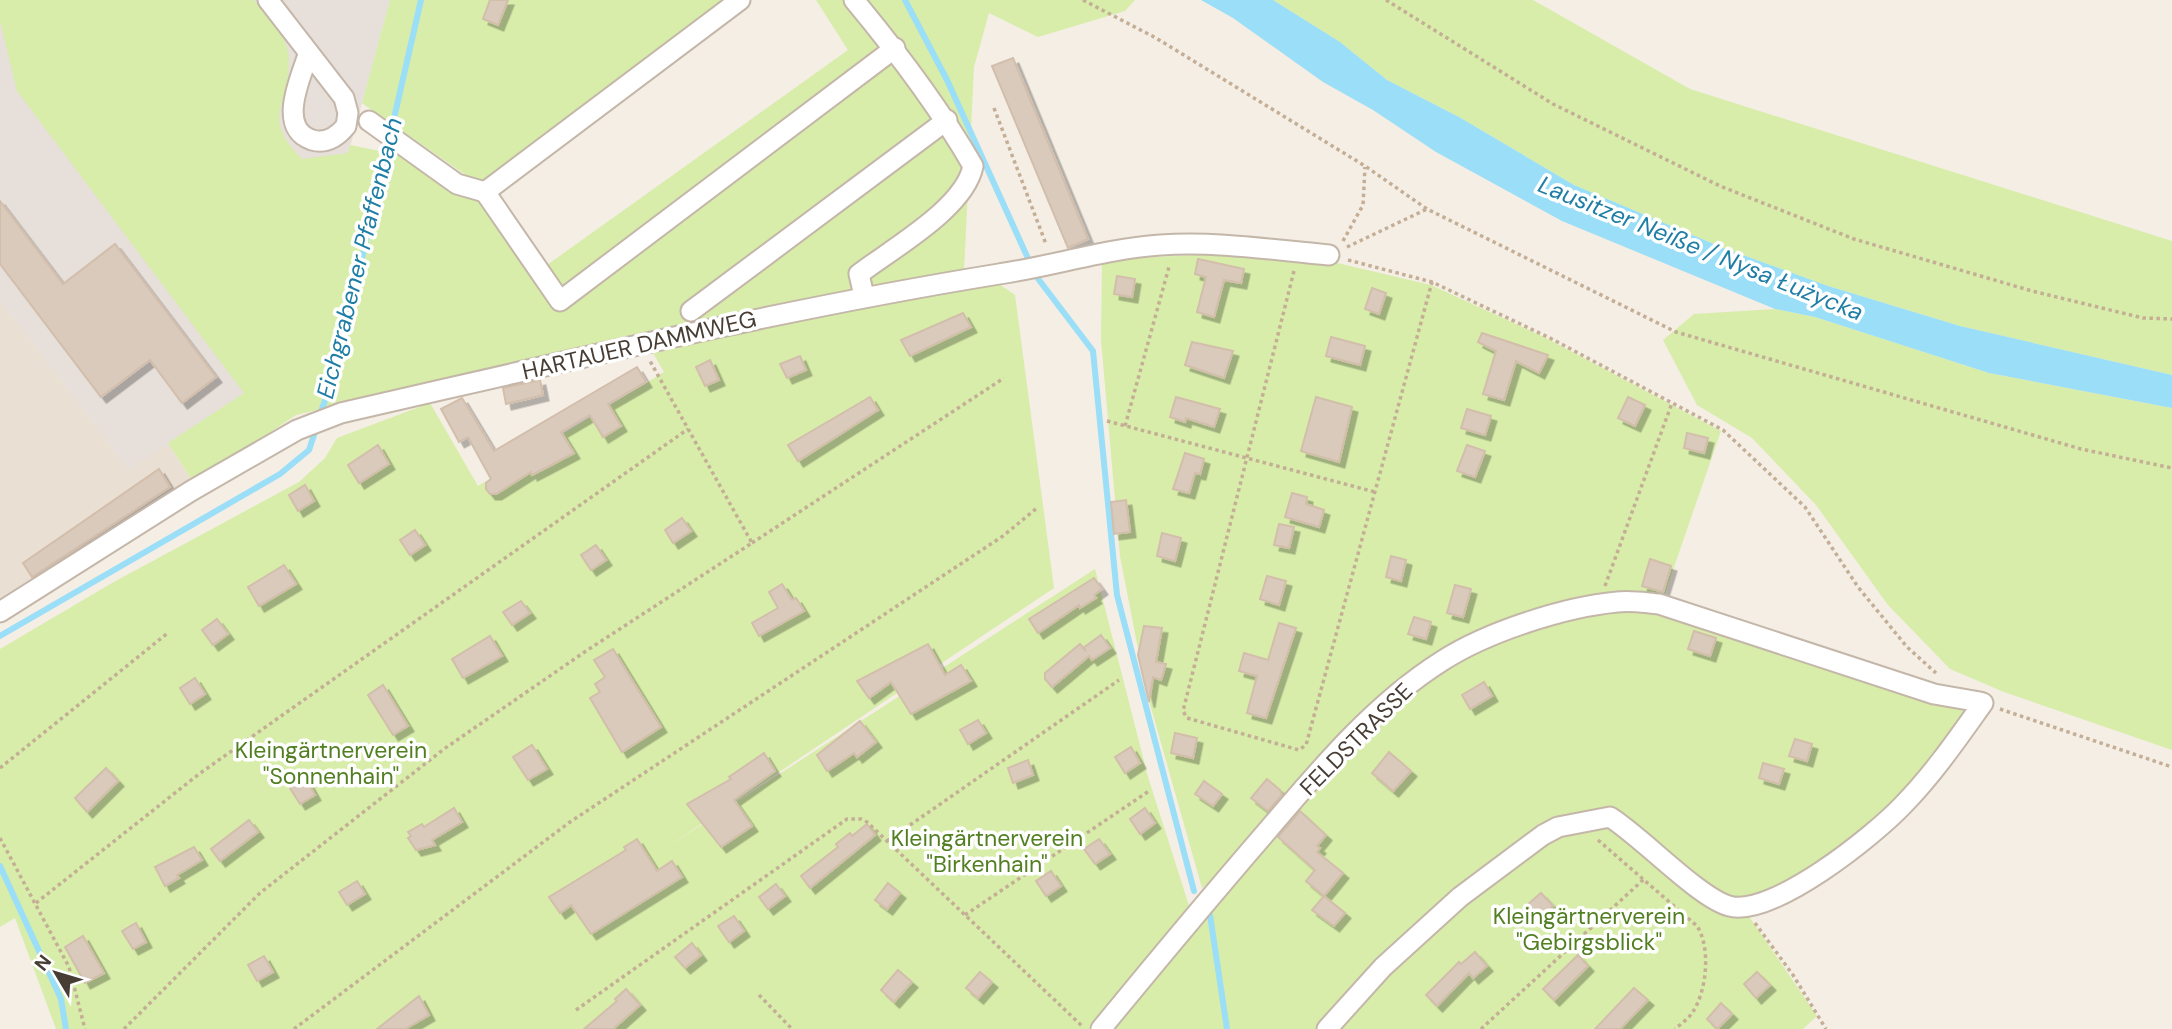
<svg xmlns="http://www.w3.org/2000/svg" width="2172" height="1029" font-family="'DM Sans',sans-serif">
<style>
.residential{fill:#e9dfd2}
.industrial{fill:#e6dfda}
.green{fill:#d7eda9}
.water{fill:#9adef8}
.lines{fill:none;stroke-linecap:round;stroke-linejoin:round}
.stream{stroke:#9adef8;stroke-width:6}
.building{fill:#dacabc;stroke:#d3beab;stroke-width:2;filter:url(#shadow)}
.minor-casing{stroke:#c4b7a9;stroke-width:23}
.path{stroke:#c4ae96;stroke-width:3.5;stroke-dasharray:3.5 3.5;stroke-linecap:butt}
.minor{stroke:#fff;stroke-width:19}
.labels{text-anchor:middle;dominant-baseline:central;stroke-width:7;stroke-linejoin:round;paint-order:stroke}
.street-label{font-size:23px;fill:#473d34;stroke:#fff}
.park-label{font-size:23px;fill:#517f21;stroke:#fff}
.water-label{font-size:24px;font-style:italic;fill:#1f7ea5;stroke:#fff}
</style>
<defs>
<filter id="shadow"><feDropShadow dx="5.5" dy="5.5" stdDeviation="0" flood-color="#0004"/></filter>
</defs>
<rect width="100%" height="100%" fill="#f4eee5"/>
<path class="residential" d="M0,300L129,470L168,443L194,483L0,604Z"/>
<path class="industrial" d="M0,0H390L291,364L129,470L0,300Z"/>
<g class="green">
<path d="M0,0H254C268,17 289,37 289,60C289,109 260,116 302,159L348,153L350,145L399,155L454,189L485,203L533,275L848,50L816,0H1135L1125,11L1038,37L989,13L974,67L964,271L583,346L296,415L194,483L168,443L244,393L17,91L0,21Z"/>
<path d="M390,0H727L485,181L470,178L362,103Z"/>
<path d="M1273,0H1533L1690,89L2172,241V375L1960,326L1828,286L1721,247L1574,185L1459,117L1387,80L1340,42Z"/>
<path d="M1212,254L1333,262L1431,285L1546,338L1721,431L1663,599L1640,595L1432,663L1216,879L1202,888L1146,690L1120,556L1101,340L1102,260Z"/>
<path d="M996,282L1015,295L1054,588L661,851L1095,569L1148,777L1191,912L1095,1029H56L15,918L0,927V649L112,583L299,482L325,458L337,438L430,403L478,486L664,372L650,348Z"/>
<path d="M1775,309L1815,317L1989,373L2172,408V750L2004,692L1950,669L1888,605L1816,505L1752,438L1697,405L1663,340L1694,314Z"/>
<path d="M1617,603L1662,610L1961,705L1965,719L1886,812L1783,890L1747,902L1723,899L1613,816L1541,829L1324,1029H1105L1360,733L1434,670L1499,638Z"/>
<path d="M1601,825L1624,831L1746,912L1817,1016L1803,1029H1332L1390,965L1560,830Z"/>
</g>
<path class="water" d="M1201,0H1273L1340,42L1387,80L1459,117L1574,185L1721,247L1828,286L1960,326L2172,375V408L1989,373L1815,317L1775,309L1562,221L1436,152L1373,110L1323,82L1233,18Z"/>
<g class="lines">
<g class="stream">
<path d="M905,0L947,80L1036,276L1093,351L1117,595L1194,891"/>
<path d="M320,415L339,359L421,0"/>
<path d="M0,636L280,474L309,450L317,426"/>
<path d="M0,866L61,999L66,1029"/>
<path d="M1210,915L1227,1029"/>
</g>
</g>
<g class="building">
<path d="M490,0H508L498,25L483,19Z"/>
<path d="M1013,58L1088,239L1068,248L992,66Z"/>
<path d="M0,201L63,284L115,244L216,377L182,403L150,360L101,397L0,264Z"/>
<path d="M1198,259L1244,269L1241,283L1224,280L1214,317L1197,312L1206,277L1195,274Z"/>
<path d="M1117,276L1135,279L1132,297L1114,294Z"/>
<path d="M1372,288L1386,293L1379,314L1365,309Z"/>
<path d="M963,313L971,327L910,356L901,340Z"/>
<path d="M1482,333L1548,355L1539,373L1516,361L1504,400L1483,394L1496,351L1478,342Z"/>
<path d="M1331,337L1365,346L1360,365L1326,356Z"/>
<path d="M1192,342L1233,351L1224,378L1185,365Z"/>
<path d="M800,356L806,370L787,378L780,364Z"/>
<path d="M710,360L719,380L705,386L696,367Z"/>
<path d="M637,367L646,382L608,404L621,426L603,437L590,415L561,432L574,453L532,475L531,472L496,494H490L486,489V483L491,479L468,437L459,442L441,409L462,398L494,451Z"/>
<path d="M540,380L543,395L506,404L503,388Z"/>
<path d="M870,397L878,410L798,461L788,445Z"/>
<path d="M1176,397L1220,409L1214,427L1186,418L1185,422L1170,417Z"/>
<path d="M1316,397L1352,407L1339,462L1301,451Z"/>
<path d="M1628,397L1645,405L1635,426L1618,418Z"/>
<path d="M1467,409L1491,416L1485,435L1461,428Z"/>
<path d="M1687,433L1708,438L1704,453L1684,448Z"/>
<path d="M378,445L389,464L359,483L348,465Z"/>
<path d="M1467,445L1485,451L1475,477L1457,471Z"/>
<path d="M1185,453L1204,459L1200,474L1195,473L1189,493L1173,489Z"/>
<path d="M159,469L170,487L32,577L23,563Z"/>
<path d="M305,485L314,501L298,511L289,495Z"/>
<path d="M1292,493L1307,497L1306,504L1324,510L1319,527L1285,517Z"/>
<path d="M1126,500L1130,532L1114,534L1111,502Z"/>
<path d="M682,518L691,531L673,543L665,530Z"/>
<path d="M1279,524L1294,527L1289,548L1274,545Z"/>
<path d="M415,530L425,545L410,555L400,540Z"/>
<path d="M1162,533L1181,538L1175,561L1157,556Z"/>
<path d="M596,545L606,560L591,570L581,555Z"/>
<path d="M1391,556L1406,560L1401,581L1386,577Z"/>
<path d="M1650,559L1671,566L1663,592L1642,586Z"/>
<path d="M284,565L296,584L259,606L248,587Z"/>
<path d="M1267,576L1286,581L1279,605L1260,599Z"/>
<path d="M1094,578L1102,589L1094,595L1096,598L1080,608L1079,605L1038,633L1029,619Z"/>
<path d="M782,584L792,600L796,598L804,611L759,636L752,623L778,608L769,592Z"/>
<path d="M1455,585L1471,589L1463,617L1447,613Z"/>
<path d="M521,601L530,613L512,625L503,612Z"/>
<path d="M1414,617L1431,622L1426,639L1408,634Z"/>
<path d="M217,619L228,634L213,645L202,630Z"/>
<path d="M1279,623L1296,628L1266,718L1247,713L1257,676L1239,671L1244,653L1268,660Z"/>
<path d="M1144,626L1162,628L1156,662L1166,664L1161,680L1153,677L1149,702L1138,655Z"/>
<path d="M1694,631L1716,638L1710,656L1688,649Z"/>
<path d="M1101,635L1110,648L1092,660L1089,656L1052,687L1045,679V673L1080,644L1086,651L1083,648Z"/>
<path d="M490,636L502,656L463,678L452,659Z"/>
<path d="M928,644L945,675L961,665L971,681L911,714L891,682L869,698L857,681Z"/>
<path d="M613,649L661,727L622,752L590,698L600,692L595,684L605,677L594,660Z"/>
<path d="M195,678L205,694L190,704L180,688Z"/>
<path d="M1484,682L1492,696L1470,709L1462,695Z"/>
<path d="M383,685L408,726L393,735L368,695Z"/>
<path d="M978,720L986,733L968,744L960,730Z"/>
<path d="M860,721L876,742L857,757L854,753L827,771L817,755Z"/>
<path d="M1175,733L1197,738L1193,758L1171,753Z"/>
<path d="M1795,739L1812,744L1807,761L1789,756Z"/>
<path d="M532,745L547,769L528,780L513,757Z"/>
<path d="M1131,747L1140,763L1125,773L1115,757Z"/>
<path d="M1389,752L1411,771L1393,791L1372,773Z"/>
<path d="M764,753L775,771L734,800L752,826L721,847L687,804L731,779L729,777Z"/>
<path d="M1028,760L1033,775L1013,783L1008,768Z"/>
<path d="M1763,763L1784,769L1779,784L1759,778Z"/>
<path d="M106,768L118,781L87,812L75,798Z"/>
<path d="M306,779L315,795L300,804L290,788Z"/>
<path d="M1267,779L1280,790L1282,795L1268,811L1251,798Z"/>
<path d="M1204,781L1222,794L1213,806L1195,794Z"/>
<path d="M454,808L462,822L432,840L435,845L416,850L408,838L411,836L408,832L422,824L424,827Z"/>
<path d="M1145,808L1155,823L1140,834L1130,819Z"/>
<path d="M1300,811L1326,835L1317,846L1320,848L1317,852L1343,873L1324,896L1306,881L1315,870L1278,837Z"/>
<path d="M249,820L258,832L220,861L211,849Z"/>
<path d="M867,824L875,835L810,888L801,876L838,847L836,844L850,833L852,836Z"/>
<path d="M637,839L657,871L672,861L682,877L591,934L571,905L560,913L549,897L626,850L624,847Z"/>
<path d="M1099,839L1110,854L1095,864L1084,849Z"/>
<path d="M194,847L202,860L177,875L179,878L165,886L155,867Z"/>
<path d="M1051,871L1061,886L1046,896L1036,881Z"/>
<path d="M357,881L365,894L347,905L339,892Z"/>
<path d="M888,883L900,893L887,909L875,900Z"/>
<path d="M776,884L785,896L768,909L759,897Z"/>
<path d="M1541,893L1553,906L1539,918L1527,905Z"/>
<path d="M1324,896L1345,913L1334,926L1312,910Z"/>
<path d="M734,916L744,931L729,942L718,926Z"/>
<path d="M136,923L146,942L133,949L122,931Z"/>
<path d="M83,936L104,973L85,983L65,947Z"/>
<path d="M692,943L701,955L685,968L675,957Z"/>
<path d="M1475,952L1487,966L1473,978L1469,973L1437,1006L1426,995L1459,962L1461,964Z"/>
<path d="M1578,955L1588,966L1554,1000L1543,989Z"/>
<path d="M264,956L273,972L257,981L248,965Z"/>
<path d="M898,970L912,982L894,1002L881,990Z"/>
<path d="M980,972L992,982L978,998L966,988Z"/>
<path d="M1757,972L1770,985L1756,998L1744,984Z"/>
<path d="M1634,988L1648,1000L1620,1029H1595Z"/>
<path d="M626,989L640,1005L613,1029H584L617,1001L615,999Z"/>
<path d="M419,996L429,1015L405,1029H377Z"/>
<path d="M1721,1003L1732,1014L1717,1029L1707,1019Z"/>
</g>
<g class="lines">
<defs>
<g id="minor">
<path d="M268,0L344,98L348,113L346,126C337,137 326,144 312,140C277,128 300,79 308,55"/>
<path d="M854,0C898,53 939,107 973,166C965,208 893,248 859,274L864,296"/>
<path d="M369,121L457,184L485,192L740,0"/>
<path d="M485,192L560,301L895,48"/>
<path d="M691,311L947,120"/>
<path d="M0,612L191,491L297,430L341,413C560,363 777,310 999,274C1053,266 1105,249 1160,245C1217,241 1273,250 1329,255"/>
<path d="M1101,1029C1156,962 1211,896 1268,830C1320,769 1374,704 1442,661C1487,632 1564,607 1617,602C1631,600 1646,603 1659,604L1934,694L1980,702"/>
<path d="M1327,1029L1383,967L1460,897L1543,835L1558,827L1610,817C1643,838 1698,897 1729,906C1772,918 1875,835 1904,804C1934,773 1958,738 1983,703"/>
</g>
</defs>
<use href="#minor" class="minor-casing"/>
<g class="path">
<path d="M1083,0L1156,38L1365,166L1427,209L1676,332L2081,449L2172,468"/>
<path d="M1386,0L1553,104L1720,186L1854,239L2032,291L2143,318L2172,319"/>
<path d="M994,108L1046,244"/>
<path d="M1343,241L1363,205L1365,167"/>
<path d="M1347,247L1427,209"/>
<path d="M1348,260L1432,282L1550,338L1723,430L1805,507L1858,587L1907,647L1936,673"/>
<path d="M1294,271L1183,711L1187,718L1299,750L1306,745L1432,282"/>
<path d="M1107,421L1375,492"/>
<path d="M1125,426L1169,267"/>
<path d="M752,543L1004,378"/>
<path d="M1605,586L1672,403"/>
<path d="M2000,709L2172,767"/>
<path d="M0,768L169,632"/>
<path d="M0,838L69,967L85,1029"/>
<path d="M1598,840L1697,926C1711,947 1707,992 1692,1013C1688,1019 1681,1024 1675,1029"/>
<path d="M887,841L1119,680"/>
<path d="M36,903L199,774L688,429"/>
<path d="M965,915L1149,791"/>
<path d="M1755,923L1793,975L1826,1029"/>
<path d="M759,995L792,1029"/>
<path d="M576,1010L847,819H861L867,822L1082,1026"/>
<path d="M124,1029L260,893L444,749L586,651L752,543L650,361"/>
<path d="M294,1029L570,822L1003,536L1037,508"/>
<path d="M1481,1029L1644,879"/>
</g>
<use href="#minor" class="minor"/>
</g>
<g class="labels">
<g class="street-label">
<text transform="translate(639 345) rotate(-13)">HARTAUER DAMMWEG</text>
<text transform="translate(1356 739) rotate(-45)">FELDSTRASSE</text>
</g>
<g class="park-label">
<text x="331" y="750">Kleingärtnerverein<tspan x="331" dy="26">"Sonnenhain"</tspan></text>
<text x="987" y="838">Kleingärtnerverein<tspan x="987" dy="26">"Birkenhain"</tspan></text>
<text x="1589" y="916">Kleingärtnerverein<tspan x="1589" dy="26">"Gebirgsblick"</tspan></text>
</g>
<g class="water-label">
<text transform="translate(1701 248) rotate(22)">Lausitzer Neiße / Nysa Łużycka</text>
<text transform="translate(359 258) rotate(-76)">Eichgrabener Pfaffenbach</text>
</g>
</g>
<g transform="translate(56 973) rotate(308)" stroke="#ffffff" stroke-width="5" paint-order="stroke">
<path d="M0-5L12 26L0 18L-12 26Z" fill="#473d34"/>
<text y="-10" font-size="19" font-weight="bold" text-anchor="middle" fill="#473d34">N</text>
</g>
</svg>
